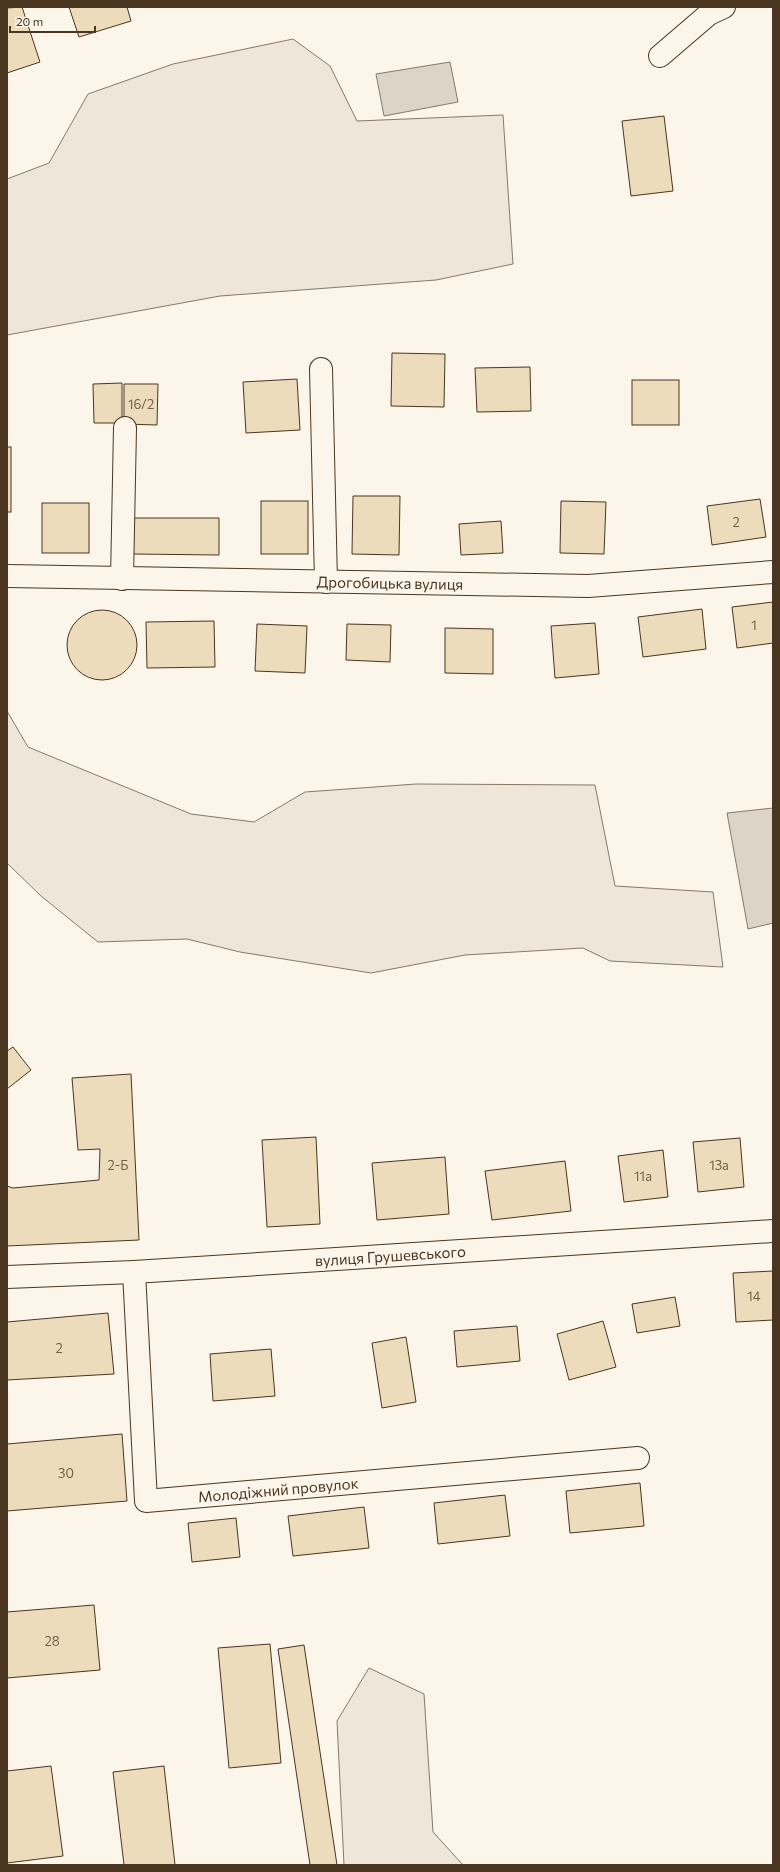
<svg xmlns="http://www.w3.org/2000/svg" width="780" height="1872" font-family="Commissioner,sans-serif">
<style>
.green{fill:#ede6d9;stroke:#887966}
.water{fill:#dcd4c6;stroke:#887966}
.building{fill:#ecdcbc;stroke:#4a3520}
.lines{fill:none;stroke-linecap:round;stroke-linejoin:round}
.minor-casing{stroke:#4a3520;stroke-width:24}
.minor{stroke:#fbf6e9;stroke-width:22}
.labels{text-anchor:middle;dominant-baseline:central;stroke-width:3;stroke-linejoin:round;paint-order:stroke}
.number-label{font-size:13px;fill:#725f47}
.street-label{font-size:15px;fill:#4a3520;stroke:#fbf6e9}
</style>
<rect width="100%" height="100%" fill="#fbf6e9"/>
<g class="green">
<path d="M293,39L330,66L357,121L503,115L513,264L436,280L220,296L7,335V179L49,163L88,94L173,64Z"/>
<path d="M7,711L28,747L191,814L254,822L305,792L416,784L595,785L615,886L713,892L723,967L610,961L583,948L465,955L371,973L240,952L187,939L98,942L41,896L7,863Z"/>
<path d="M369,1668L424,1694L433,1832L463,1865H344L337,1721Z"/>
</g>
<g class="water">
<path d="M450,62L458,102L384,116L376,74Z"/>
<path d="M773,808V923L748,929L727,813Z"/>
</g>
<g class="building">
<path d="M22,7L40,62L7,73V8Z"/>
<path d="M69,7H127L131,21L79,37Z"/>
<path d="M664,116L673,191L631,196L622,121Z"/>
<path d="M392,353L445,354L444,407L391,406Z"/>
<path d="M530,367L531,411L477,412L475,368Z"/>
<path d="M297,379L300,430L246,433L243,382Z"/>
<rect x="632" y="380" width="47" height="45"/>
<path d="M122,383V423H94L93,384Z"/>
<path d="M124,384H158L157,425L124,424Z"/>
<rect x="7" y="447" width="4" height="65"/>
<path d="M353,496H400L399,555L352,554Z"/>
<path d="M760,499L766,537L712,545L707,506Z"/>
<rect x="261" y="501" width="47" height="53"/>
<path d="M561,501L606,502L604,554L560,553Z"/>
<rect x="42" y="503" width="47" height="50"/>
<path d="M133,518H219V555L133,554Z"/>
<path d="M501,521L503,553L461,555L459,524Z"/>
<path d="M773,602V643L737,648L732,607Z"/>
<path d="M702,609L706,649L643,657L638,617Z"/>
<circle cx="102" cy="645" r="35"/>
<path d="M214,621L215,667L147,668L146,622Z"/>
<path d="M595,623L599,674L555,678L551,626Z"/>
<path d="M257,624L307,626L305,673L255,671Z"/>
<path d="M347,624L391,625L390,662L346,660Z"/>
<path d="M445,628L493,629V674L445,673Z"/>
<path d="M13,1047L31,1070L7,1089V1051Z"/>
<path d="M131,1074L139,1240L7,1246V1186L13,1188L99,1180L100,1149L78,1150L72,1078Z"/>
<path d="M316,1137L320,1224L267,1227L262,1140Z"/>
<path d="M740,1138L744,1187L698,1192L693,1142Z"/>
<path d="M663,1150L668,1197L624,1202L618,1156Z"/>
<path d="M445,1157L449,1214L377,1220L372,1163Z"/>
<path d="M565,1161L571,1211L492,1220L485,1171Z"/>
<path d="M773,1271V1320L736,1322L733,1273Z"/>
<path d="M675,1297L680,1326L637,1333L632,1304Z"/>
<path d="M108,1313L114,1374L7,1380V1322Z"/>
<path d="M603,1321L616,1367L569,1380L557,1334Z"/>
<path d="M517,1326L520,1361L457,1367L454,1331Z"/>
<path d="M406,1337L416,1402L382,1408L372,1343Z"/>
<path d="M271,1349L275,1396L213,1401L210,1354Z"/>
<path d="M122,1434L127,1501L7,1511V1444Z"/>
<path d="M640,1483L644,1526L570,1533L566,1491Z"/>
<path d="M505,1495L510,1536L438,1544L434,1503Z"/>
<path d="M364,1507L369,1548L293,1556L288,1516Z"/>
<path d="M236,1518L240,1557L192,1562L188,1523Z"/>
<path d="M94,1605L100,1670L7,1678V1612Z"/>
<path d="M270,1644L281,1763L229,1768L218,1648Z"/>
<path d="M304,1645L337,1865H310L278,1649Z"/>
<path d="M51,1766L63,1856L7,1863V1771Z"/>
<path d="M164,1766L175,1865H124L113,1772Z"/>
</g>
<g class="lines">
<defs>
<g id="minor">
<path d="M660,56L709,14L724,7"/>
<path d="M321,369L326,582"/>
<path id="s1" d="M7,576L588,586L773,572"/>
<path d="M122,579L125,428"/>
<path id="s2" d="M134,1272L146,1501L638,1458"/>
<path id="s3" d="M7,1277L134,1272L773,1231"/>
</g>
</defs>
<use href="#minor" class="minor-casing"/>
<use href="#minor" class="minor"/>
</g>
<g class="labels">
<g class="number-label">
<text x="141" y="404">16/2</text>
<text x="736" y="522">2</text>
<text x="754" y="625">1</text>
<text x="118" y="1165">2-Б</text>
<text x="719" y="1165">13а</text>
<text x="643" y="1176">11а</text>
<text x="754" y="1296">14</text>
<text x="59" y="1348">2</text>
<text x="66" y="1473">30</text>
<text x="52" y="1641">28</text>
</g>
<g class="street-label">
<text stroke="none"><textPath href="#s1" startOffset="383">Дрогобицька вулиця</textPath></text>
<text stroke="none"><textPath href="#s3" startOffset="384">вулиця Грушевського</textPath></text>
<text stroke="none"><textPath href="#s2" startOffset="362">Молодіжний провулок</textPath></text>
</g>
</g>
<rect width="780" height="1872" fill="none" stroke="#4a3520" stroke-width="16"/>
<path d="M10 26v6h85v-6" fill="none" stroke="#4a3520" stroke-width="2"/>
<text x="16" y="26" font-size="12" fill="#4a3520" stroke="#fbf6e9" stroke-width="3" paint-order="stroke">20 m</text>
</svg>
